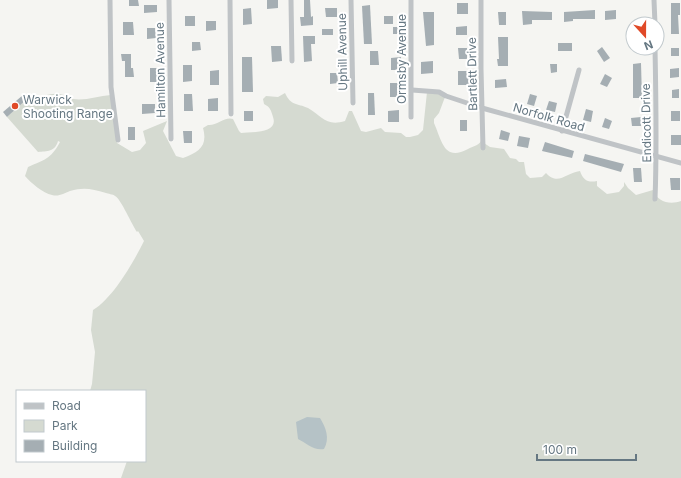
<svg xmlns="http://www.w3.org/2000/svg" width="681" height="478" font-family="Inter,sans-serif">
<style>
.green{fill:#d5dad1}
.water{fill:#b5c2c6}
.building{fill:#a5aeb3}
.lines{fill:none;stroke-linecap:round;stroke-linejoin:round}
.street{stroke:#bfc3c6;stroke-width:5}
.poi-dot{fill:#e04927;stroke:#fff;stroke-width:1.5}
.labels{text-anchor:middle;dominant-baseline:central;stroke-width:4;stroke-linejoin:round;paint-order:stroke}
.street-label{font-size:12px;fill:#657782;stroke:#fff}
.poi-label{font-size:12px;fill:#657782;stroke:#fff;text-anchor:start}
</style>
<rect width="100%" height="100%" fill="#f5f5f2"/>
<path class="green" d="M427,92H435L445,97L439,113L434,119V123C442,141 444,162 468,149C473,146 478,146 481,141L490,147L504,149L510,158L516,159L519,162H524L526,174L530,178L542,177L546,173C558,186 566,173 580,171C583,180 588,183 597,181V186L607,194L619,192L624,186V182L628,188L636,195L653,190C657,202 670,205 681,201V478H121L127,461H145V391H90L92,384L95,352L91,330L93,310C113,298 133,263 144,241L138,231L137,232C132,225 121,199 115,196C113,194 108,194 106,193C92,189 84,187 70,191C64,193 59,197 52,195C43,193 31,183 25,176L28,167C44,160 51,159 60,142L58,141C55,152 47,151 38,152L7,117L27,99L33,106L35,104L36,99C45,95 53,92 64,95C67,96 69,98 73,99C85,101 98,96 111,95L117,143L132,152L140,150L146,143L143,131L167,121L163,131L176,156L183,158C199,152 208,146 203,128L208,125C217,126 225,116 233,119L239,131L241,133C251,132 279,134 273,117C271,110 270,107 264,104L263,99L266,96L278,97L285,93C291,106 297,103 308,108C322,116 326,127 345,121L349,111H352L361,131L366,132L381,128L385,132L401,133L406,137H410L418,135L423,130Z"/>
<path class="water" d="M307,417L320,418C326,428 330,438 324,449C314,451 306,443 298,439L296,422Z"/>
<g class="building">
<path d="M129,0H138L139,6H129Z"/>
<path d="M267,0H278V8L267,9Z"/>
<path d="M304,0H310L311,17L313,16V25L301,26L300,17H304Z"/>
<rect x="457" y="3" width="11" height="11"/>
<path d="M671,3H680V15H678L679,34H671Z"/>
<path d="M144,5H157V12L144,13Z"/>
<path d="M370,5L372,44H364L362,6Z"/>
<path d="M251,8L252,24L243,25V9Z"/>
<path d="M325,8H337V17H326Z"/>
<path d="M595,10V19H573V21L564,22V12Z"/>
<path d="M616,10V19L605,20V11Z"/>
<path d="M522,11L552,12V20H532V24L523,25Z"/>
<path d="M423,12H434V45L426,46Z"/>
<path d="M498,12H506V25H499Z"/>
<rect x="185" y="16" width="10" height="10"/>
<rect x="384" y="16" width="9" height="8"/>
<path d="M206,21H216V30L206,31Z"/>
<path d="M123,22H133L134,35H123Z"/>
<path d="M467,26V35H456V27Z"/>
<rect x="393" y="27" width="10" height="7"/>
<path d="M147,28H155L156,38L147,39Z"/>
<rect x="322" y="29" width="11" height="6"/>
<path d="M303,36H315V44H311L312,61L304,62Z"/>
<path d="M498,37H508V66H498L497,59H499Z"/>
<path d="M192,42H200L201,50L192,51Z"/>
<rect x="558" y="43" width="14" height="8"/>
<path d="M271,46H281L282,61L272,62Z"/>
<path d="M602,47L610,58L604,62L597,51Z"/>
<path d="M458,48H467V59H459Z"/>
<rect x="671" y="48" width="8" height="8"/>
<path d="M370,51H378L379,65H370Z"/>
<path d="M121,54H131V68H133L134,77H125V61H122Z"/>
<path d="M242,57H252L253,92H242Z"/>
<path d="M401,57L402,70H391V58Z"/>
<path d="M433,61V73L421,74V62Z"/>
<path d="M641,63L642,98H633V64Z"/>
<path d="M550,64H557V72L551,73Z"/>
<path d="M183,65H192V81L183,82Z"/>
<path d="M150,68H157L158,82H150Z"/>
<path d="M679,68V77L670,78V69Z"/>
<path d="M219,70V85H210V71Z"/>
<rect x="458" y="71" width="11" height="14"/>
<path d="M330,73H337L338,83L330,84Z"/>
<path d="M605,74L612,78L607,87L600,84Z"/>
<path d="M506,79L507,87L495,88V80Z"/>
<path d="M390,83H401L402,97H390Z"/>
<path d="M679,89V98H672V90Z"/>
<path d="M368,93H374L375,115H368Z"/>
<path d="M184,94H192L193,111H184Z"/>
<path d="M530,94L537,96L534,106L527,104Z"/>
<path d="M23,95L27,99L7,117L3,112Z"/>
<path d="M218,98V111H208V99Z"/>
<path d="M549,101L557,103L555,112L546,110Z"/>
<path d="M142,104H155V113L142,114Z"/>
<path d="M586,109L593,111L591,122L583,120Z"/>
<path d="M399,110V122H388V111Z"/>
<rect x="244" y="111" width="9" height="10"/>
<rect x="671" y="111" width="9" height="10"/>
<path d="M641,117V126H632L631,118Z"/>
<path d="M605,118L612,121L609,129L602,127Z"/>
<rect x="460" y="120" width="7" height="11"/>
<rect x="128" y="127" width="7" height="13"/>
<path d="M501,130L510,133L508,141L499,139Z"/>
<path d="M183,131H192V143H184Z"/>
<rect x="671" y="135" width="10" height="10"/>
<path d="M519,136L530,138L528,148L517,146Z"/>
<path d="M545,142L574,151L572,158L542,151Z"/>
<path d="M585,154L624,164L621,172L583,161Z"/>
<path d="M633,168H641L642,182H634Z"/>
<path d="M670,178H680V190H671Z"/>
</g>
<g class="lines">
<g class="street">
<path d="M110,0L111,87L118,140"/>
<path d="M169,0L171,139"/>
<path d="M230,0L231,114"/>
<path d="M291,0L292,61"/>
<path d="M351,0L353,103"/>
<path d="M411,0V117"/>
<path d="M481,0V69L483,148"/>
<path d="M654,0L655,24"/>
<path d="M655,48C656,98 657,149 655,199"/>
<path d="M412,90L439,92L446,96L482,108L681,163"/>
<path d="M562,131L579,70"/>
</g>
</g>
<circle class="poi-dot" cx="15" cy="106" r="4"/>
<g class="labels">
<g class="street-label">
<text transform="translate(342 52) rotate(-91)">Uphill Avenue</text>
<text transform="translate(401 59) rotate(-90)">Ormsby Avenue</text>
<text transform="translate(160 70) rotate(-91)">Hamilton Avenue</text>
<text transform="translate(472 74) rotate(-91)">Bartlett Drive</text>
<text transform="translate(549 117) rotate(16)">Norfolk Road</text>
<text transform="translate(646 123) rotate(-91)">Endicott Drive</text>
</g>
<g class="poi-label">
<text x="23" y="99">Warwick<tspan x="23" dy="14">Shooting Range</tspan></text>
</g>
</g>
<rect x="16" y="390" width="130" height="72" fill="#ffffff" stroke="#c1c9cd"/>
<rect x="24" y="403" width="20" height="6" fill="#bfc3c6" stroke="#c1c9cd"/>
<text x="52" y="410" font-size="12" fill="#657782">Road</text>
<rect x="24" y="420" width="20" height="12" fill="#d5dad1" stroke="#c1c9cd"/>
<text x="52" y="430" font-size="12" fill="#657782">Park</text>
<rect x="24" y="440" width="20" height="12" fill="#a5aeb3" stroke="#c1c9cd"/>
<text x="52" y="450" font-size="12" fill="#657782">Building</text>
<g transform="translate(645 36) rotate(159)"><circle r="19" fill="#ffffff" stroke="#c1c9cd"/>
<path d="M0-3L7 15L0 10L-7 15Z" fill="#e04927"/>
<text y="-6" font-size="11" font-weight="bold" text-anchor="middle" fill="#657782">N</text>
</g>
<path d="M537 454v6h99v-6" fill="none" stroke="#657782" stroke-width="2"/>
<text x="543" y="454" font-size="12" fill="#657782" stroke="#ffffff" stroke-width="3" paint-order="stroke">100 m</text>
</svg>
